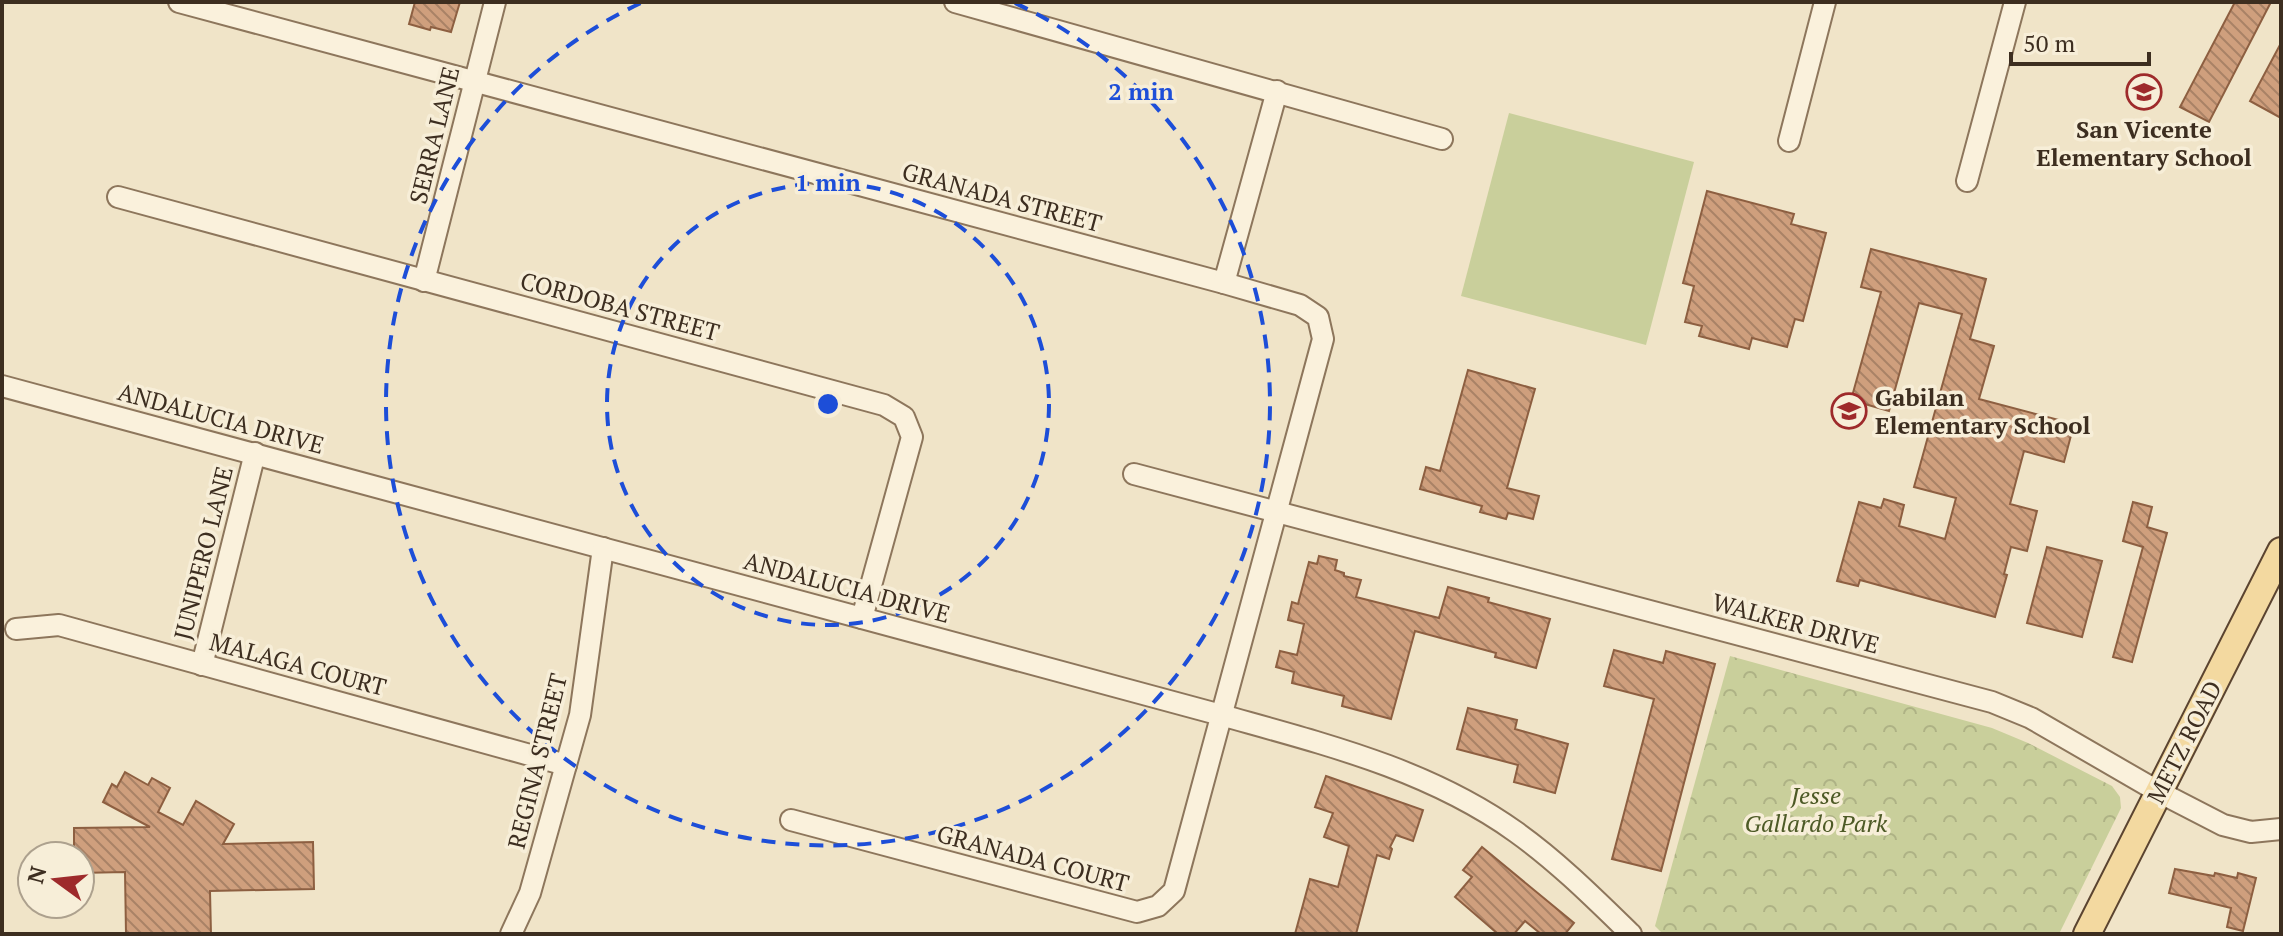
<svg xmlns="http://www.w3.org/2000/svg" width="2283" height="936" font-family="'PT Serif',serif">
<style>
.green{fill:#c9cf9b}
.park{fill:url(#park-crowns)}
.building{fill:url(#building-back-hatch);stroke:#8d5f41;stroke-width:2}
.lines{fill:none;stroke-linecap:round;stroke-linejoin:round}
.minor-casing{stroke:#8d765c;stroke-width:24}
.major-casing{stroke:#5b4430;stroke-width:30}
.minor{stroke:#faf1dc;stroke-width:20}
.major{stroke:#f3d9a0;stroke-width:26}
.ring{fill:none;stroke:#1d4ed8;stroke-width:4;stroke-dasharray:14 10}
.labels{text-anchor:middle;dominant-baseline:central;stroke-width:7;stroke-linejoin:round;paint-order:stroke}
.poi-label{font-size:24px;font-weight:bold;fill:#3d2e20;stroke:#f7eed8}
.street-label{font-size:24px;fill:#3d2e20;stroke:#f7eed8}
.park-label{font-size:24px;font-style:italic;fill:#4d5a26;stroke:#f7eed8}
.centre{fill:#1d4ed8;stroke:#f7eed8;stroke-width:4}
.ring-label{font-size:24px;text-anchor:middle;font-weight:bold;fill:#1d4ed8;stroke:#f7eed8;stroke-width:7;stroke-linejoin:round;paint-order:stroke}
</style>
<defs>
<pattern id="park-crowns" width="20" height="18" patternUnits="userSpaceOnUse" patternTransform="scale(2)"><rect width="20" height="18" fill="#c9cf9b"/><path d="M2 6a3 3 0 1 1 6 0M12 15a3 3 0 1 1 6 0" fill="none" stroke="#aeb285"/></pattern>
<pattern id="building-back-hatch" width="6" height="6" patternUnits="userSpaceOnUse" patternTransform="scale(2)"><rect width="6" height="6" fill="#cf9f7d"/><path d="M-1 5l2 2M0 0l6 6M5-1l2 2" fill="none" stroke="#a98266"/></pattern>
</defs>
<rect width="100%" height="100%" fill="#f0e4c8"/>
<path class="green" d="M1509,113L1694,162L1646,345L1461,296Z"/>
<path class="park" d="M1730,656L1992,728L2028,743L2112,786L2120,797L2121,808L2059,934H1663L1655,926Z"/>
<g class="building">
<path d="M415,2H460L451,32L431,27L430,30L409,24Z"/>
<path d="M2235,2H2271L2209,122L2180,107Z"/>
<path d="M2281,43V118L2250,101Z"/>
<path d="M1707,191L1794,214L1791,224L1826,233L1803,321L1795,319L1787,347L1752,338L1749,349L1699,336L1702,326L1685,322L1694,286L1683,283Z"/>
<path d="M1871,249L1986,279L1970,339L1994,346L1979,399L2074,424L2064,462L2024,451L2010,504L2037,511L2027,551L2011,547L2004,574L2007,575L1995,617L1860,580L1858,586L1837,581L1859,502L1881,508L1884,499L1904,505L1899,526L1945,539L1956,498L1914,487L1962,314L1919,303L1889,411L1851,400L1881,292L1861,287Z"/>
<path d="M1468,370L1535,389L1507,488L1539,496L1533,519L1508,513L1506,519L1480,512L1482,506L1420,489L1426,467L1440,471Z"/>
<path d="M2133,502L2152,507L2147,527L2167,533L2132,662L2113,657L2143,547L2123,541Z"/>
<path d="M2047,547L2102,561L2082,637L2027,623Z"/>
<path d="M1319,556L1337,560L1335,570L1344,573V576L1361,580L1356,597L1439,618L1448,587L1489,598L1488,602L1550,619L1536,668L1495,657L1496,653L1415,631L1391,719L1342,706L1344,696L1292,683L1294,672L1276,667L1280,651L1297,655L1304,624L1288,620L1292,602L1298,604L1309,562L1317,564Z"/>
<path d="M1614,650L1663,663L1666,651L1715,664L1661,871L1612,859L1654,699L1604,686Z"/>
<path d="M1468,708L1517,720L1515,729L1568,744L1555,793L1514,782L1518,765L1457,749Z"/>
<path d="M125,772L148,785L152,778L170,788L158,812L183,825L196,801L234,824L223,844L313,842L314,889L210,891L211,934H126L125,872L80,873V856H74V828L150,827L103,802L112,784L117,787Z"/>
<path d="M1326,776L1423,810L1413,841L1396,835L1390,847L1392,849L1389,859L1377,855L1356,934H1295L1310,879L1338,887L1349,846L1324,837L1333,813L1315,807Z"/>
<path d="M1482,847L1574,923L1565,934H1541L1525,921L1514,934H1498L1455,897L1472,877L1463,870Z"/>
<path d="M2175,869L2214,876L2215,873L2237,878L2238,873L2256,878L2243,931L2227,927L2231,908L2169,893Z"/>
</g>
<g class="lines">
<defs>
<g id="minor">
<path d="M179,2L1224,283L1300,305L1318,317L1323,339L1174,891L1158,906L1137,912L791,820"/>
<path d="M955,2L1442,139"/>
<path d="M1789,141L1825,2"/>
<path d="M1967,181L2015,2"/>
<path d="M118,197L884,405L904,417L912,437L862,618"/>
<path d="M424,281L495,2"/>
<path d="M1224,283L1277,91"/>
<path d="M2,386L1221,715C1324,744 1428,769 1516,832C1558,862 1594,898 1631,934"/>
<path d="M1134,474L1992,702L2031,718L2159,792L2223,825L2251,832L2281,829"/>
<path d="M16,629L59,625L566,765"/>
<path d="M202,665L255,453"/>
<path d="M511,934L530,893L580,715L603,548"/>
</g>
<path id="major" d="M2087,934L2281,551"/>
</defs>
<use href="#minor" class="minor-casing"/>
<use href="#major" class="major-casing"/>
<use href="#minor" class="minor"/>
<use href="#major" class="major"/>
</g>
<g class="ring">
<circle cx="828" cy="404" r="221"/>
<path d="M1015 3A442 442 0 1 1 641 3"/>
</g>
<defs>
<symbol id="school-ring" viewBox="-11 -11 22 22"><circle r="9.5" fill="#f7eed8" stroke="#9e2a2b" stroke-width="1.5"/><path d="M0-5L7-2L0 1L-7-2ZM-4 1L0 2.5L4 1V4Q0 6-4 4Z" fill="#9e2a2b"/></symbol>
</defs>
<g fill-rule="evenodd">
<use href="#school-ring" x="2124" y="72" width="40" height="40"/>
<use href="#school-ring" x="1829" y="391" width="40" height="40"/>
</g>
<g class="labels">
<g class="poi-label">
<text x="2144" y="129">San Vicente<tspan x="2144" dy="28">Elementary School</tspan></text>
<text x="1875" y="397" text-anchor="start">Gabilan<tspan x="1875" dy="28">Elementary School</tspan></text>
</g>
<g class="street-label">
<text transform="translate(434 135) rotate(-76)">SERRA LANE</text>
<text transform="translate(1002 197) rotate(15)">GRANADA STREET</text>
<text transform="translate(620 306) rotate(15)">CORDOBA STREET</text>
<text transform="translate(221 418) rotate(15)">ANDALUCIA DRIVE</text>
<text transform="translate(203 553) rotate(-76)">JUNIPERO LANE</text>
<text transform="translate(847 587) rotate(15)">ANDALUCIA DRIVE</text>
<text transform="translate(1796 623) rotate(15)">WALKER DRIVE</text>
<text transform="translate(298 664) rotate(15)">MALAGA COURT</text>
<text transform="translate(2184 742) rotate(-63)">METZ ROAD</text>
<text transform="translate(537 761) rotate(-76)">REGINA STREET</text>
<text transform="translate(1033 858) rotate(15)">GRANADA COURT</text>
</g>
<g class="park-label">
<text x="1816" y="795">Jesse<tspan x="1816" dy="28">Gallardo Park</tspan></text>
</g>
</g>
<circle cx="828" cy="404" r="12" class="centre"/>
<g class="ring-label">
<text x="1141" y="100">2 min</text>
<text x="828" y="191">1 min</text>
</g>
<rect width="2283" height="936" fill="none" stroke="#3d2e20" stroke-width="8"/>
<g transform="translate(56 880) rotate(285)"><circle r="38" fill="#f7eed8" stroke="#ada18e" stroke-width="2"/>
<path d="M0-6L14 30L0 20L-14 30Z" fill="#9e2a2b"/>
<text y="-12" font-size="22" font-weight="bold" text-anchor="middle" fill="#3d2e20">N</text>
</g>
<path d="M2011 52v12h138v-12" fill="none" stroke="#3d2e20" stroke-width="4"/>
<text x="2023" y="52" font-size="24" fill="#3d2e20" stroke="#f7eed8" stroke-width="6" paint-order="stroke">50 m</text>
</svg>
